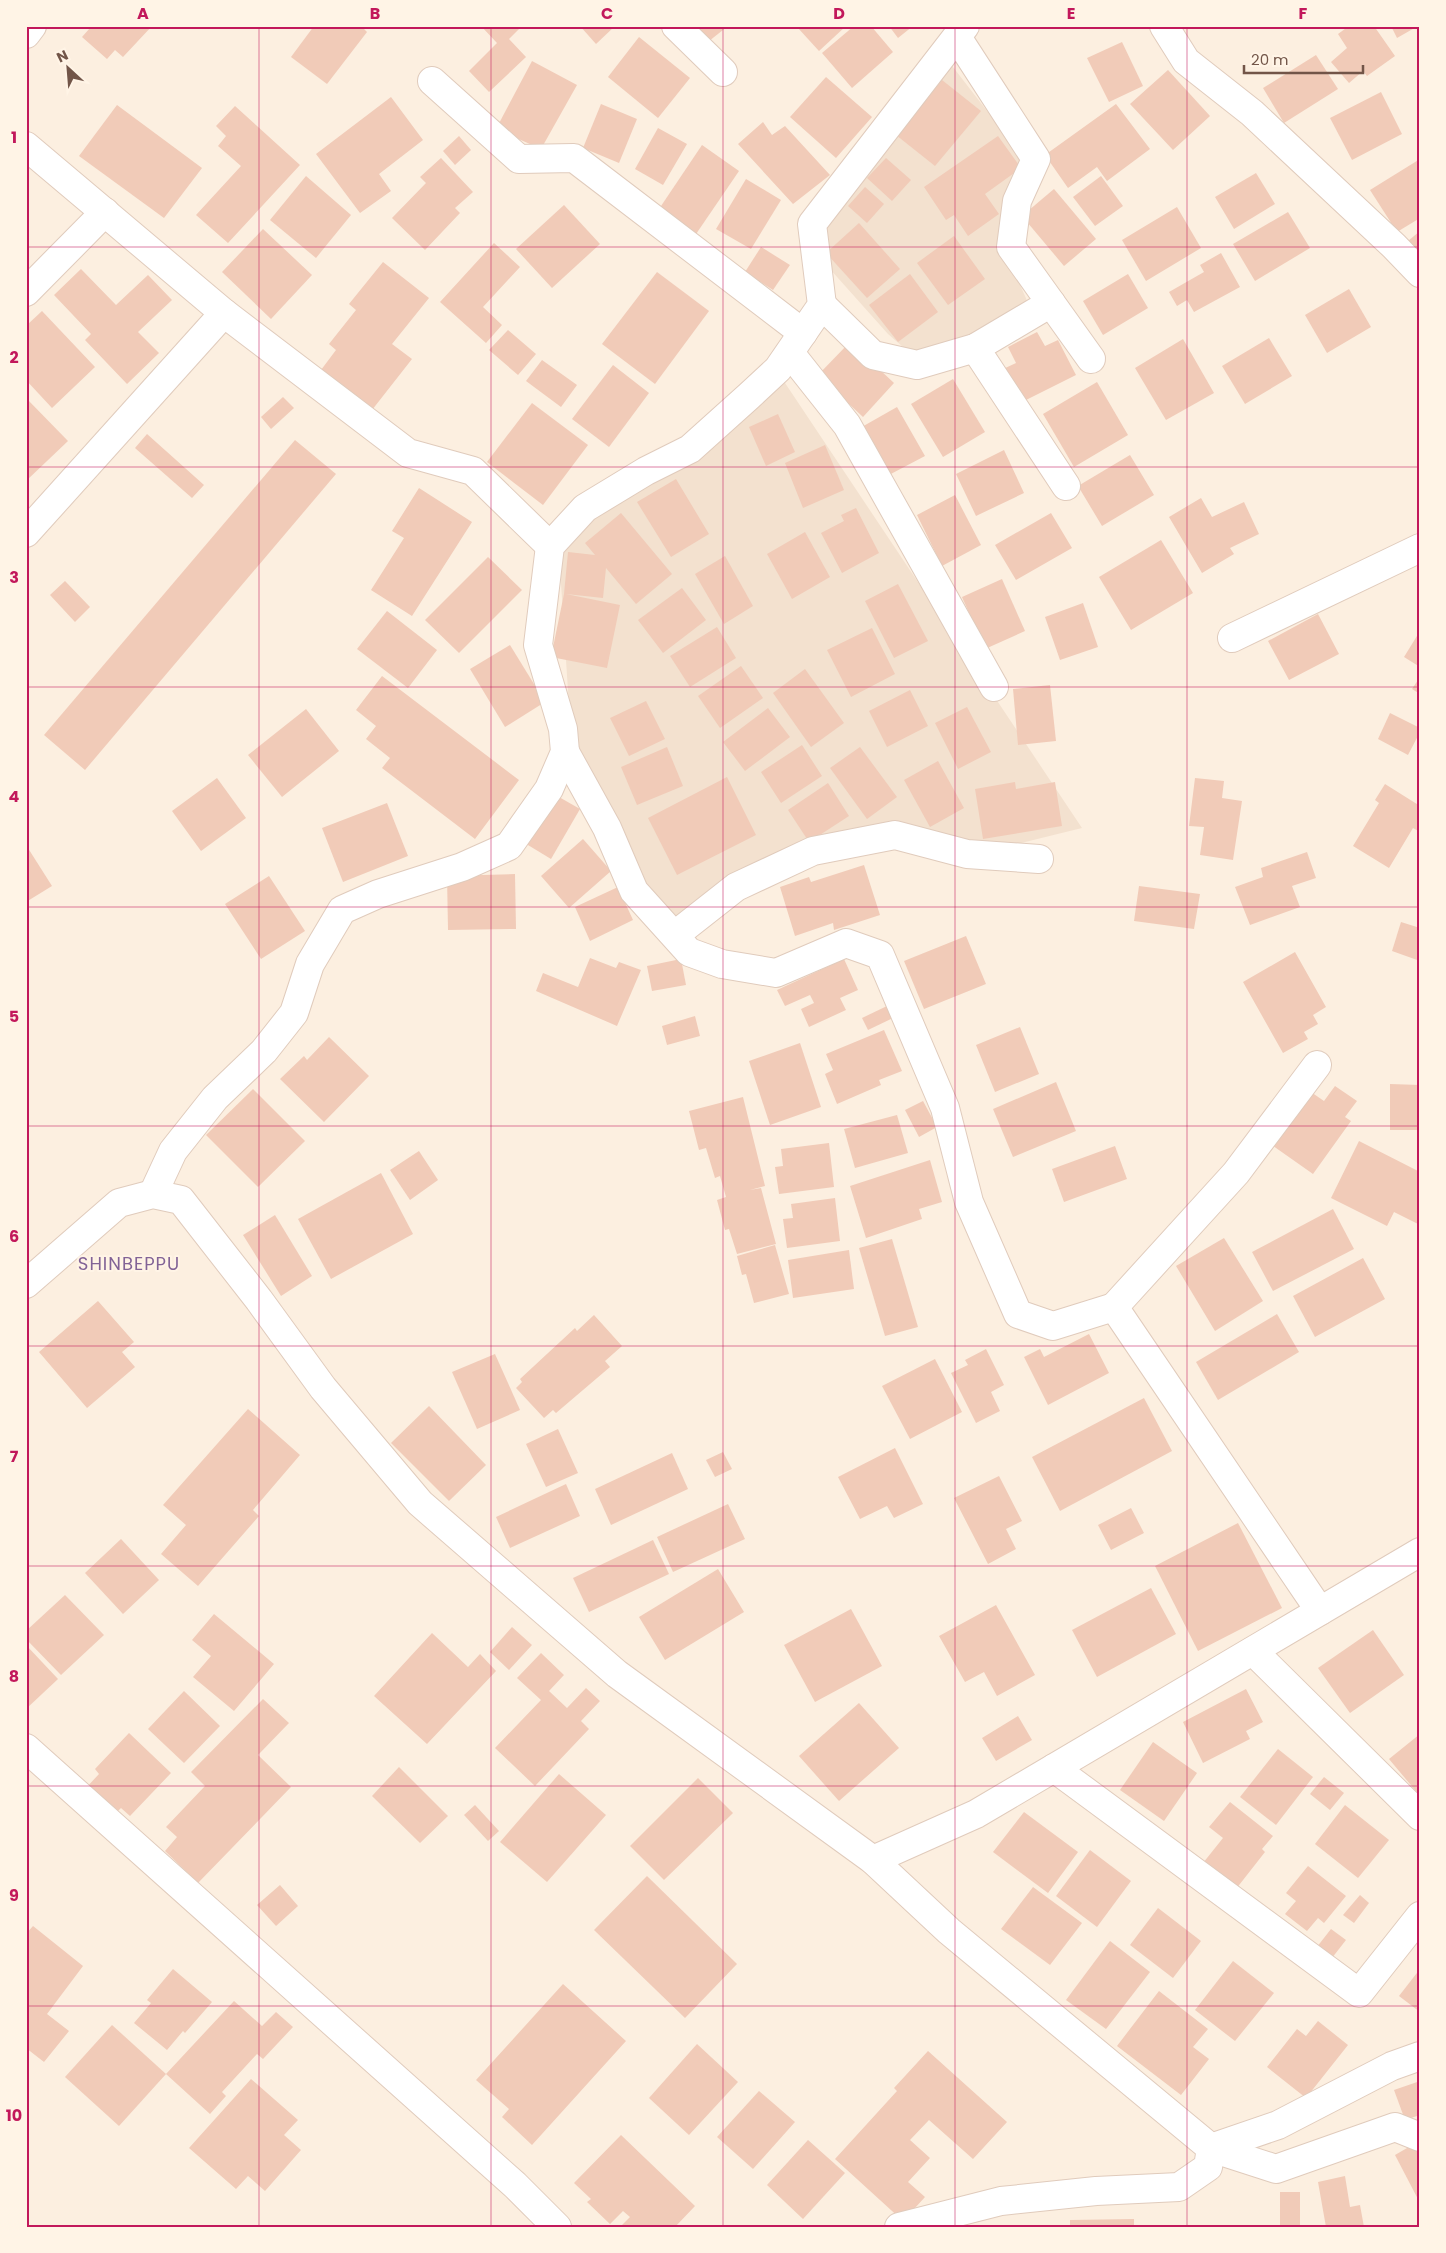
<svg xmlns="http://www.w3.org/2000/svg" width="1446" height="2253" font-family="Poppins,sans-serif">
<style>
.residential{fill:#f3e1cf}
.building{fill:#f1cbb8}
.lines{fill:none;stroke-linecap:round;stroke-linejoin:round}
.street-casing{stroke:#e0cbbc;stroke-width:30}
.street{stroke:#fff;stroke-width:28}
.grid{fill:none;stroke:#c2185b;stroke-width:1;stroke-opacity:0.55}
.labels{text-anchor:middle;dominant-baseline:central;stroke-width:4;stroke-linejoin:round;paint-order:stroke}
.quarter-label{font-size:18px;letter-spacing:1px;fill:#826396;stroke:#fff4e6}
.neatline{fill:none;stroke:#c2185b;stroke-width:2}
.grid-label{font-size:16px;text-anchor:middle;font-weight:bold;fill:#c2185b}
</style>
<rect width="100%" height="100%" fill="#fcefe0"/>
<g class="residential">
<path d="M946,58L1025,160L1004,249L1029,305L999,325L917,359L888,334L821,259L818,228Z"/>
<path d="M781,377L1082,828L972,855L895,835L813,851L675,935L573,767L559,553L590,513Z"/>
</g>
<g class="building">
<path d="M89,26H152L123,57L115,50L107,59L82,37L90,28Z"/>
<path d="M314,26H361L367,32L327,84L291,57Z"/>
<path d="M481,26H522L509,39L526,57L489,92L469,71L497,43Z"/>
<path d="M580,26H615L596,44Z"/>
<path d="M676,26H728L699,49Z"/>
<path d="M800,26H846L819,51L798,28Z"/>
<path d="M854,26H871L893,52L852,88L822,53Z"/>
<path d="M889,26H913L898,38Z"/>
<path d="M1349,26H1374L1395,56L1367,76L1363,71L1349,83L1331,62L1347,48L1338,34Z"/>
<path d="M1391,26H1418L1397,38Z"/>
<path d="M639,37L690,78L658,118L608,77Z"/>
<path d="M1122,42L1143,86L1109,102L1087,58Z"/>
<path d="M1316,55L1338,89L1284,123L1263,88Z"/>
<path d="M532,61L577,85L541,149L496,129Z"/>
<path d="M1168,70L1210,116L1173,150L1130,104Z"/>
<path d="M826,77L872,117L836,158L790,117Z"/>
<path d="M942,80L981,111L935,166L896,135Z"/>
<path d="M1381,92L1402,134L1352,160L1330,118Z"/>
<path d="M391,97L423,140L379,174L391,191L360,213L316,154Z"/>
<path d="M601,104L637,119L619,163L583,148Z"/>
<path d="M1116,104L1150,149L1107,181L1097,167L1068,188L1045,155Z"/>
<path d="M117,105L202,168L164,218L79,156Z"/>
<path d="M235,106L300,165L228,243L196,215L241,166L218,146L226,136L216,126Z"/>
<path d="M763,122L772,135L785,126L830,175L793,204L738,144Z"/>
<path d="M658,128L687,144L663,185L635,169Z"/>
<path d="M459,136L471,150L455,165L443,151Z"/>
<path d="M998,136L1021,168L985,194L999,214L968,236L954,215L946,220L924,187Z"/>
<path d="M702,145L739,171L694,237L657,212Z"/>
<path d="M441,158L473,192L455,208L460,213L425,250L392,218L426,183L420,177Z"/>
<path d="M886,158L911,180L892,201L867,178Z"/>
<path d="M1420,159V218L1397,232L1370,190Z"/>
<path d="M1256,173L1275,204L1234,229L1215,197Z"/>
<path d="M306,176L351,215L316,258L270,220Z"/>
<path d="M1101,176L1123,206L1095,226L1073,197Z"/>
<path d="M746,179L781,200L751,249L716,229Z"/>
<path d="M865,187L884,204L867,223L848,206Z"/>
<path d="M1054,189L1096,239L1064,266L1022,216Z"/>
<path d="M564,205L600,244L552,288L516,249Z"/>
<path d="M1177,207L1201,248L1146,281L1122,240Z"/>
<path d="M1288,212L1310,248L1255,281L1233,244Z"/>
<path d="M859,223L900,269L867,298L826,253Z"/>
<path d="M263,229L312,275L271,319L222,272Z"/>
<path d="M1420,231V256L1408,241Z"/>
<path d="M954,236L985,279L948,305L917,263Z"/>
<path d="M494,243L520,267L483,307L502,325L486,343L440,302Z"/>
<path d="M761,247L790,265L773,290L745,272Z"/>
<path d="M1221,253L1240,287L1194,312L1187,300L1177,306L1169,292L1204,272L1200,265Z"/>
<path d="M383,262L429,298L392,344L412,359L372,410L321,370L336,350L329,344L356,310L349,304Z"/>
<path d="M81,269L116,305L148,275L172,300L138,332L159,353L127,384L85,340L91,334L54,295Z"/>
<path d="M657,272L709,311L655,384L602,344Z"/>
<path d="M910,274L938,312L898,342L869,305Z"/>
<path d="M1128,274L1148,308L1103,335L1083,301Z"/>
<path d="M1349,289L1371,327L1327,353L1305,315Z"/>
<path d="M42,311L95,367L52,408L26,380V326Z"/>
<path d="M508,330L536,354L518,375L489,350Z"/>
<path d="M1037,332L1045,346L1058,340L1076,375L1018,404L1001,370L1016,363L1008,347Z"/>
<path d="M1269,338L1292,376L1245,404L1222,366Z"/>
<path d="M1183,339L1214,393L1166,420L1135,368Z"/>
<path d="M850,342L894,383L863,417L818,375Z"/>
<path d="M542,360L577,385L561,407L526,381Z"/>
<path d="M613,365L649,393L609,447L572,419Z"/>
<path d="M953,379L985,432L943,457L911,404Z"/>
<path d="M1097,382L1128,435L1074,467L1043,414Z"/>
<path d="M283,397L294,408L271,429L261,417Z"/>
<path d="M26,398L68,441L26,481Z"/>
<path d="M532,403L588,445L543,505L487,462Z"/>
<path d="M897,407L925,456L887,476L860,428Z"/>
<path d="M778,414L795,452L766,466L749,427Z"/>
<path d="M147,434L204,485L192,498L135,448Z"/>
<path d="M295,440L336,474L85,770L44,735Z"/>
<path d="M825,445L844,490L803,508L785,463Z"/>
<path d="M1004,450L1024,493L976,516L956,474Z"/>
<path d="M1130,455L1154,495L1102,526L1078,486Z"/>
<path d="M676,479L709,534L671,557L637,502Z"/>
<path d="M419,488L472,522L412,616L371,590L404,538L392,531Z"/>
<path d="M955,495L981,545L942,566L917,515Z"/>
<path d="M1201,498L1212,517L1244,502L1259,534L1230,548L1234,554L1202,573L1169,517Z"/>
<path d="M856,508L879,553L842,573L821,533L844,521L841,515Z"/>
<path d="M621,513L672,574L636,604L606,568L603,598L566,594L620,605L607,668L551,657L564,594L568,552L595,555L585,543Z"/>
<path d="M1051,513L1072,548L1016,580L995,545Z"/>
<path d="M805,532L830,577L792,599L767,554Z"/>
<path d="M1161,540L1193,593L1131,630L1099,577Z"/>
<path d="M725,556L753,606L724,624L695,574Z"/>
<path d="M488,557L522,590L459,653L425,620Z"/>
<path d="M1002,579L1025,631L985,649L962,597Z"/>
<path d="M65,581L90,607L75,622L50,595Z"/>
<path d="M898,584L928,641L894,658L865,601Z"/>
<path d="M682,588L706,620L663,653L638,620Z"/>
<path d="M1083,603L1098,647L1060,660L1045,617Z"/>
<path d="M387,611L437,650L408,688L357,649Z"/>
<path d="M1318,614L1339,654L1289,680L1268,641Z"/>
<path d="M717,627L736,658L690,687L670,656Z"/>
<path d="M872,628L895,674L851,697L827,650Z"/>
<path d="M1420,631V667L1404,657Z"/>
<path d="M510,645L545,702L505,727L470,669Z"/>
<path d="M741,666L763,698L720,728L698,696Z"/>
<path d="M805,669L844,723L811,747L773,693Z"/>
<path d="M382,676L519,780L475,839L382,768L390,758L366,739L376,726L356,710Z"/>
<path d="M1420,677V694L1412,689Z"/>
<path d="M1050,685L1056,741L1018,745L1013,689Z"/>
<path d="M910,690L928,726L887,747L869,711Z"/>
<path d="M646,701L665,739L629,756L610,718Z"/>
<path d="M967,707L991,752L958,769L935,723Z"/>
<path d="M768,708L790,737L745,771L723,742Z"/>
<path d="M306,709L339,751L282,797L248,755Z"/>
<path d="M1390,713L1420,728V732L1408,755L1378,739Z"/>
<path d="M802,745L822,776L781,803L761,772Z"/>
<path d="M667,747L683,786L637,805L621,767Z"/>
<path d="M860,747L897,797L867,819L830,768Z"/>
<path d="M938,761L964,808L930,827L904,780Z"/>
<path d="M727,777L756,835L677,875L648,818Z"/>
<path d="M217,778L246,818L201,851L172,811Z"/>
<path d="M1195,778L1224,781L1222,798L1242,801L1233,860L1200,855L1204,827L1189,826Z"/>
<path d="M1015,782L1016,789L1055,782L1062,826L983,839L975,789Z"/>
<path d="M828,783L849,816L809,842L788,810Z"/>
<path d="M1385,784L1420,806V832L1413,828L1389,868L1353,846L1379,803L1375,800Z"/>
<path d="M552,793L580,809L551,859L523,842Z"/>
<path d="M387,803L408,856L343,882L322,828Z"/>
<path d="M583,839L611,871L569,908L541,876Z"/>
<path d="M26,845L52,886L26,902Z"/>
<path d="M1307,852L1316,878L1292,886L1300,907L1250,925L1235,887L1263,877L1261,868Z"/>
<path d="M864,865L880,915L834,930L833,923L795,936L780,887L809,877L811,882Z"/>
<path d="M515,874L516,929L448,930L447,876Z"/>
<path d="M269,876L305,931L261,959L225,904Z"/>
<path d="M1139,886L1200,894L1194,929L1134,921Z"/>
<path d="M618,887L633,920L590,941L575,907Z"/>
<path d="M1401,922L1420,928V961L1392,951Z"/>
<path d="M966,936L986,984L924,1009L904,961Z"/>
<path d="M1295,952L1326,1007L1313,1015L1318,1024L1304,1032L1308,1039L1283,1053L1243,982Z"/>
<path d="M590,958L616,968L619,962L641,970L617,1026L536,991L543,973L578,987Z"/>
<path d="M681,959L686,985L652,991L647,966Z"/>
<path d="M844,959L858,990L840,998L846,1010L809,1027L801,1009L814,1003L810,995L785,1006L777,990Z"/>
<path d="M887,1006L893,1018L868,1030L862,1018Z"/>
<path d="M695,1016L700,1036L667,1045L662,1026Z"/>
<path d="M1020,1027L1039,1074L995,1092L976,1045Z"/>
<path d="M884,1030L902,1071L879,1080L881,1085L837,1104L825,1074L833,1070L826,1054Z"/>
<path d="M329,1037L369,1076L324,1122L280,1079L304,1056L307,1060Z"/>
<path d="M800,1043L821,1107L770,1125L749,1061Z"/>
<path d="M1056,1082L1076,1131L1013,1157L993,1109Z"/>
<path d="M1390,1084L1420,1085V1130H1390Z"/>
<path d="M1335,1086L1357,1101L1345,1117L1351,1121L1313,1174L1269,1143L1308,1090L1324,1101Z"/>
<path d="M253,1089L305,1141L258,1187L206,1135Z"/>
<path d="M743,1097L765,1186L750,1190L761,1188L776,1244L737,1254L729,1229L725,1230L717,1200L726,1197L720,1176L715,1178L706,1148L699,1150L689,1111Z"/>
<path d="M923,1101L937,1127L919,1137L905,1110Z"/>
<path d="M897,1115L908,1153L855,1168L844,1129Z"/>
<path d="M1359,1141L1420,1172V1225L1394,1212L1387,1226L1331,1198Z"/>
<path d="M829,1143L834,1187L779,1194L775,1167L783,1166L781,1149Z"/>
<path d="M1115,1146L1127,1179L1064,1202L1052,1169Z"/>
<path d="M419,1151L438,1180L410,1200L390,1170Z"/>
<path d="M930,1160L942,1202L919,1209L922,1219L866,1238L850,1186Z"/>
<path d="M381,1173L413,1234L331,1279L298,1219Z"/>
<path d="M835,1198L840,1241L787,1248L783,1219L793,1218L791,1204Z"/>
<path d="M1333,1209L1354,1249L1273,1291L1252,1252Z"/>
<path d="M275,1215L312,1276L281,1296L243,1235Z"/>
<path d="M1224,1238L1263,1301L1215,1331L1176,1266Z"/>
<path d="M892,1239L918,1327L885,1336L859,1248Z"/>
<path d="M775,1245L789,1294L754,1303L746,1274L742,1275L737,1256Z"/>
<path d="M849,1250L854,1289L793,1298L788,1260Z"/>
<path d="M1363,1258L1385,1299L1315,1337L1293,1296Z"/>
<path d="M98,1301L134,1342L122,1352L135,1367L87,1408L39,1352Z"/>
<path d="M1277,1314L1299,1352L1218,1400L1196,1362Z"/>
<path d="M594,1315L622,1346L605,1361L610,1367L556,1413L553,1410L544,1418L516,1388L522,1382L520,1379L575,1328L577,1331Z"/>
<path d="M1089,1334L1109,1373L1048,1405L1024,1357L1040,1349L1044,1357Z"/>
<path d="M986,1349L1004,1385L991,1392L1000,1411L976,1423L951,1373L968,1365L965,1360Z"/>
<path d="M495,1354L520,1410L477,1429L452,1372Z"/>
<path d="M935,1359L962,1412L910,1439L882,1386Z"/>
<path d="M1144,1398L1172,1451L1060,1511L1032,1457Z"/>
<path d="M429,1406L486,1465L449,1501L391,1443Z"/>
<path d="M248,1409L300,1455L253,1510L259,1516L198,1586L161,1554L186,1525L163,1505Z"/>
<path d="M558,1429L578,1473L546,1487L526,1444Z"/>
<path d="M895,1448L923,1504L894,1518L887,1506L860,1519L838,1477Z"/>
<path d="M723,1452L732,1469L715,1477L706,1460Z"/>
<path d="M672,1453L688,1489L611,1525L595,1489Z"/>
<path d="M999,1476L1022,1521L1006,1529L1016,1549L988,1564L954,1498Z"/>
<path d="M566,1484L580,1516L510,1548L496,1517Z"/>
<path d="M728,1504L745,1539L673,1572L657,1537Z"/>
<path d="M1131,1508L1144,1533L1111,1550L1098,1525Z"/>
<path d="M1238,1523L1282,1608L1198,1651L1155,1566Z"/>
<path d="M121,1539L159,1580L123,1614L85,1573Z"/>
<path d="M653,1540L669,1574L589,1612L573,1578Z"/>
<path d="M718,1569L744,1612L665,1660L639,1617Z"/>
<path d="M1151,1588L1176,1634L1097,1677L1072,1630Z"/>
<path d="M65,1595L104,1635L61,1675L26,1639V1631Z"/>
<path d="M996,1605L1035,1675L997,1696L984,1672L965,1682L939,1636Z"/>
<path d="M851,1609L882,1666L815,1702L784,1645Z"/>
<path d="M214,1614L274,1664L234,1711L193,1677L211,1656L192,1640Z"/>
<path d="M512,1627L532,1645L509,1670L490,1652Z"/>
<path d="M1373,1630L1404,1675L1350,1713L1318,1668Z"/>
<path d="M432,1633L468,1667L480,1654L496,1671L427,1744L374,1696Z"/>
<path d="M26,1645L58,1679L26,1709Z"/>
<path d="M541,1653L564,1675L549,1691L567,1708L586,1688L600,1701L581,1721L589,1729L535,1786L495,1748L541,1700L517,1678Z"/>
<path d="M1246,1689L1263,1722L1246,1731L1250,1739L1203,1763L1183,1722Z"/>
<path d="M184,1691L220,1726L184,1763L148,1729Z"/>
<path d="M263,1699L289,1723L258,1755L291,1787L198,1883L165,1851L177,1837L166,1827L205,1786L191,1772Z"/>
<path d="M859,1703L899,1748L839,1801L799,1756Z"/>
<path d="M1018,1716L1032,1740L996,1761L982,1738Z"/>
<path d="M129,1733L171,1773L130,1816L121,1808L113,1816L85,1789L99,1774L95,1769Z"/>
<path d="M1420,1734V1796L1389,1759Z"/>
<path d="M1153,1742L1197,1773L1164,1821L1120,1790Z"/>
<path d="M1278,1749L1313,1777L1276,1825L1240,1797Z"/>
<path d="M399,1767L448,1816L420,1843L372,1796Z"/>
<path d="M559,1774L606,1815L547,1882L500,1842Z"/>
<path d="M1324,1777L1344,1793L1330,1810L1310,1794Z"/>
<path d="M698,1778L733,1813L664,1880L630,1846Z"/>
<path d="M1230,1802L1273,1836L1262,1849L1265,1852L1236,1889L1203,1863L1223,1838L1209,1827Z"/>
<path d="M475,1805L499,1831L488,1841L464,1815Z"/>
<path d="M1345,1805L1389,1840L1358,1878L1315,1844Z"/>
<path d="M1024,1812L1078,1852L1048,1893L993,1852Z"/>
<path d="M1090,1850L1131,1881L1097,1927L1056,1896Z"/>
<path d="M1308,1866L1346,1896L1324,1923L1318,1918L1307,1931L1285,1914L1296,1901L1286,1893Z"/>
<path d="M647,1876L737,1964L685,2018L594,1930Z"/>
<path d="M280,1885L298,1906L276,1926L257,1905Z"/>
<path d="M1033,1887L1082,1923L1050,1965L1001,1929Z"/>
<path d="M1360,1895L1369,1903L1354,1923L1343,1915Z"/>
<path d="M1158,1908L1201,1941L1173,1978L1130,1945Z"/>
<path d="M33,1926L83,1966L47,2014L69,2031L44,2062L26,2048V1934Z"/>
<path d="M1331,1929L1346,1940L1328,1963L1313,1952Z"/>
<path d="M1110,1941L1150,1972L1106,2029L1066,2000Z"/>
<path d="M1233,1961L1274,1993L1235,2041L1195,2010Z"/>
<path d="M173,1969L212,2002L185,2033L183,2031L167,2050L134,2023L151,2003L147,2000Z"/>
<path d="M1420,1969V2012L1399,1996Z"/>
<path d="M563,1984L626,2041L532,2145L502,2117L509,2109L476,2080Z"/>
<path d="M1159,1991L1208,2029L1193,2047L1209,2059L1181,2095L1117,2046Z"/>
<path d="M234,2001L262,2026L276,2012L293,2027L263,2059L257,2054L222,2092L226,2096L210,2114L166,2074Z"/>
<path d="M1318,2021L1348,2045L1306,2098L1267,2067L1297,2029L1306,2036Z"/>
<path d="M112,2025L166,2074L119,2126L65,2077Z"/>
<path d="M697,2044L738,2082L689,2135L649,2098Z"/>
<path d="M928,2051L1007,2122L973,2159L929,2120L910,2140L930,2158L908,2182L925,2197L903,2221L835,2159L897,2091L894,2088Z"/>
<path d="M251,2079L298,2120L284,2135L301,2150L265,2191L248,2176L236,2189L189,2148Z"/>
<path d="M1420,2081V2115L1405,2120L1394,2090Z"/>
<path d="M759,2091L795,2122L753,2169L717,2137Z"/>
<path d="M621,2135L695,2206L675,2227H620L630,2217L623,2211L610,2224L587,2202L591,2199L574,2183Z"/>
<path d="M808,2140L845,2173L803,2219L767,2185Z"/>
<path d="M1414,2144L1420,2156V2203L1395,2155Z"/>
<path d="M1345,2176L1350,2207L1360,2205L1364,2227H1326L1318,2182Z"/>
<rect x="1280" y="2192" width="20" height="35"/>
<path d="M1134,2219V2227H1070V2220Z"/>
</g>
<g class="lines">
<defs>
<g id="street">
<path d="M676,26L723,72"/>
<path d="M1164,26L1186,61L1252,113L1394,246L1420,273"/>
<path d="M26,34L32,26"/>
<path d="M432,81L519,159L574,158L803,333"/>
<path d="M26,146L224,313L408,453L473,471L550,546"/>
<path d="M26,292L105,212"/>
<path d="M1051,303L1091,359"/>
<path d="M822,305L873,355L917,365L975,348L1051,303L1011,247L1017,201L1036,159L957,37"/>
<path d="M975,348L1066,486"/>
<path d="M790,353L847,425L994,687"/>
<path d="M26,533L224,313"/>
<path d="M1232,638L1420,548"/>
<path d="M565,752L607,828L634,891L689,952L722,964L776,973L846,943L880,955L945,1108L969,1202L1018,1314L1053,1326L1114,1307L1320,1611"/>
<path d="M675,935L736,887L813,851L895,835L967,854L1039,859"/>
<path d="M153,1194L173,1151L215,1098L264,1051L294,1013L310,964L342,910L378,894L462,867L509,846L549,789L565,752L563,729L538,645L550,546L585,508L646,471L690,449L749,396L778,369L822,305L812,224L965,26"/>
<path d="M26,1284L119,1203L153,1194L181,1200L259,1300L323,1388L420,1503L617,1674L873,1860L949,1931L1211,2148L1208,2167L1179,2187L1096,2191L1001,2201L899,2227"/>
<path d="M1114,1307L1236,1173L1317,1065"/>
<path d="M1253,1651L1420,1816"/>
<path d="M26,1748L515,2185L557,2227"/>
<path d="M1054,1768L1359,1993L1420,1916"/>
<path d="M873,1860L976,1814L1420,1552"/>
<path d="M1211,2148L1278,2125L1392,2066L1420,2056"/>
<path d="M1211,2148L1276,2169L1395,2127L1420,2137"/>
</g>
</defs>
<use href="#street" class="street-casing"/>
<use href="#street" class="street"/>
</g>
<path class="grid" d="M259,26V2227M491,26V2227M723,26V2227M955,26V2227M1187,26V2227M26,247H1420M26,467H1420M26,687H1420M26,907H1420M26,1126H1420M26,1346H1420M26,1566H1420M26,1786H1420M26,2006H1420"/>
<g class="labels">
<g class="quarter-label">
<text x="129" y="1263">SHINBEPPU</text>
</g>
</g>
<rect width="1446" height="2253" fill="none" stroke="#fff4e6" stroke-width="55"/>
<g transform="translate(68 68) rotate(334)" stroke="#fff4e6" stroke-width="4" paint-order="stroke">
<path d="M0-4L9 19L0 12L-9 19Z" fill="#725548"/>
<text y="-8" font-size="14" font-weight="bold" text-anchor="middle" fill="#725548">N</text>
</g>
<path d="M1244 65v8h119v-8" fill="none" stroke="#725548" stroke-width="2.5"/>
<text x="1251" y="65" font-size="15" fill="#725548" stroke="#fff4e6" stroke-width="4" paint-order="stroke">20 m</text>
<rect x="28" y="28" width="1390" height="2198" class="neatline"/>
<g class="grid-label">
<text x="143" y="19">A</text>
<text x="375" y="19">B</text>
<text x="607" y="19">C</text>
<text x="839" y="19">D</text>
<text x="1071" y="19">E</text>
<text x="1303" y="19">F</text>
<text x="14" y="143">1</text>
<text x="14" y="363">2</text>
<text x="14" y="583">3</text>
<text x="14" y="802">4</text>
<text x="14" y="1022">5</text>
<text x="14" y="1242">6</text>
<text x="14" y="1462">7</text>
<text x="14" y="1682">8</text>
<text x="14" y="1901">9</text>
<text x="14" y="2121">10</text>
</g>
</svg>
